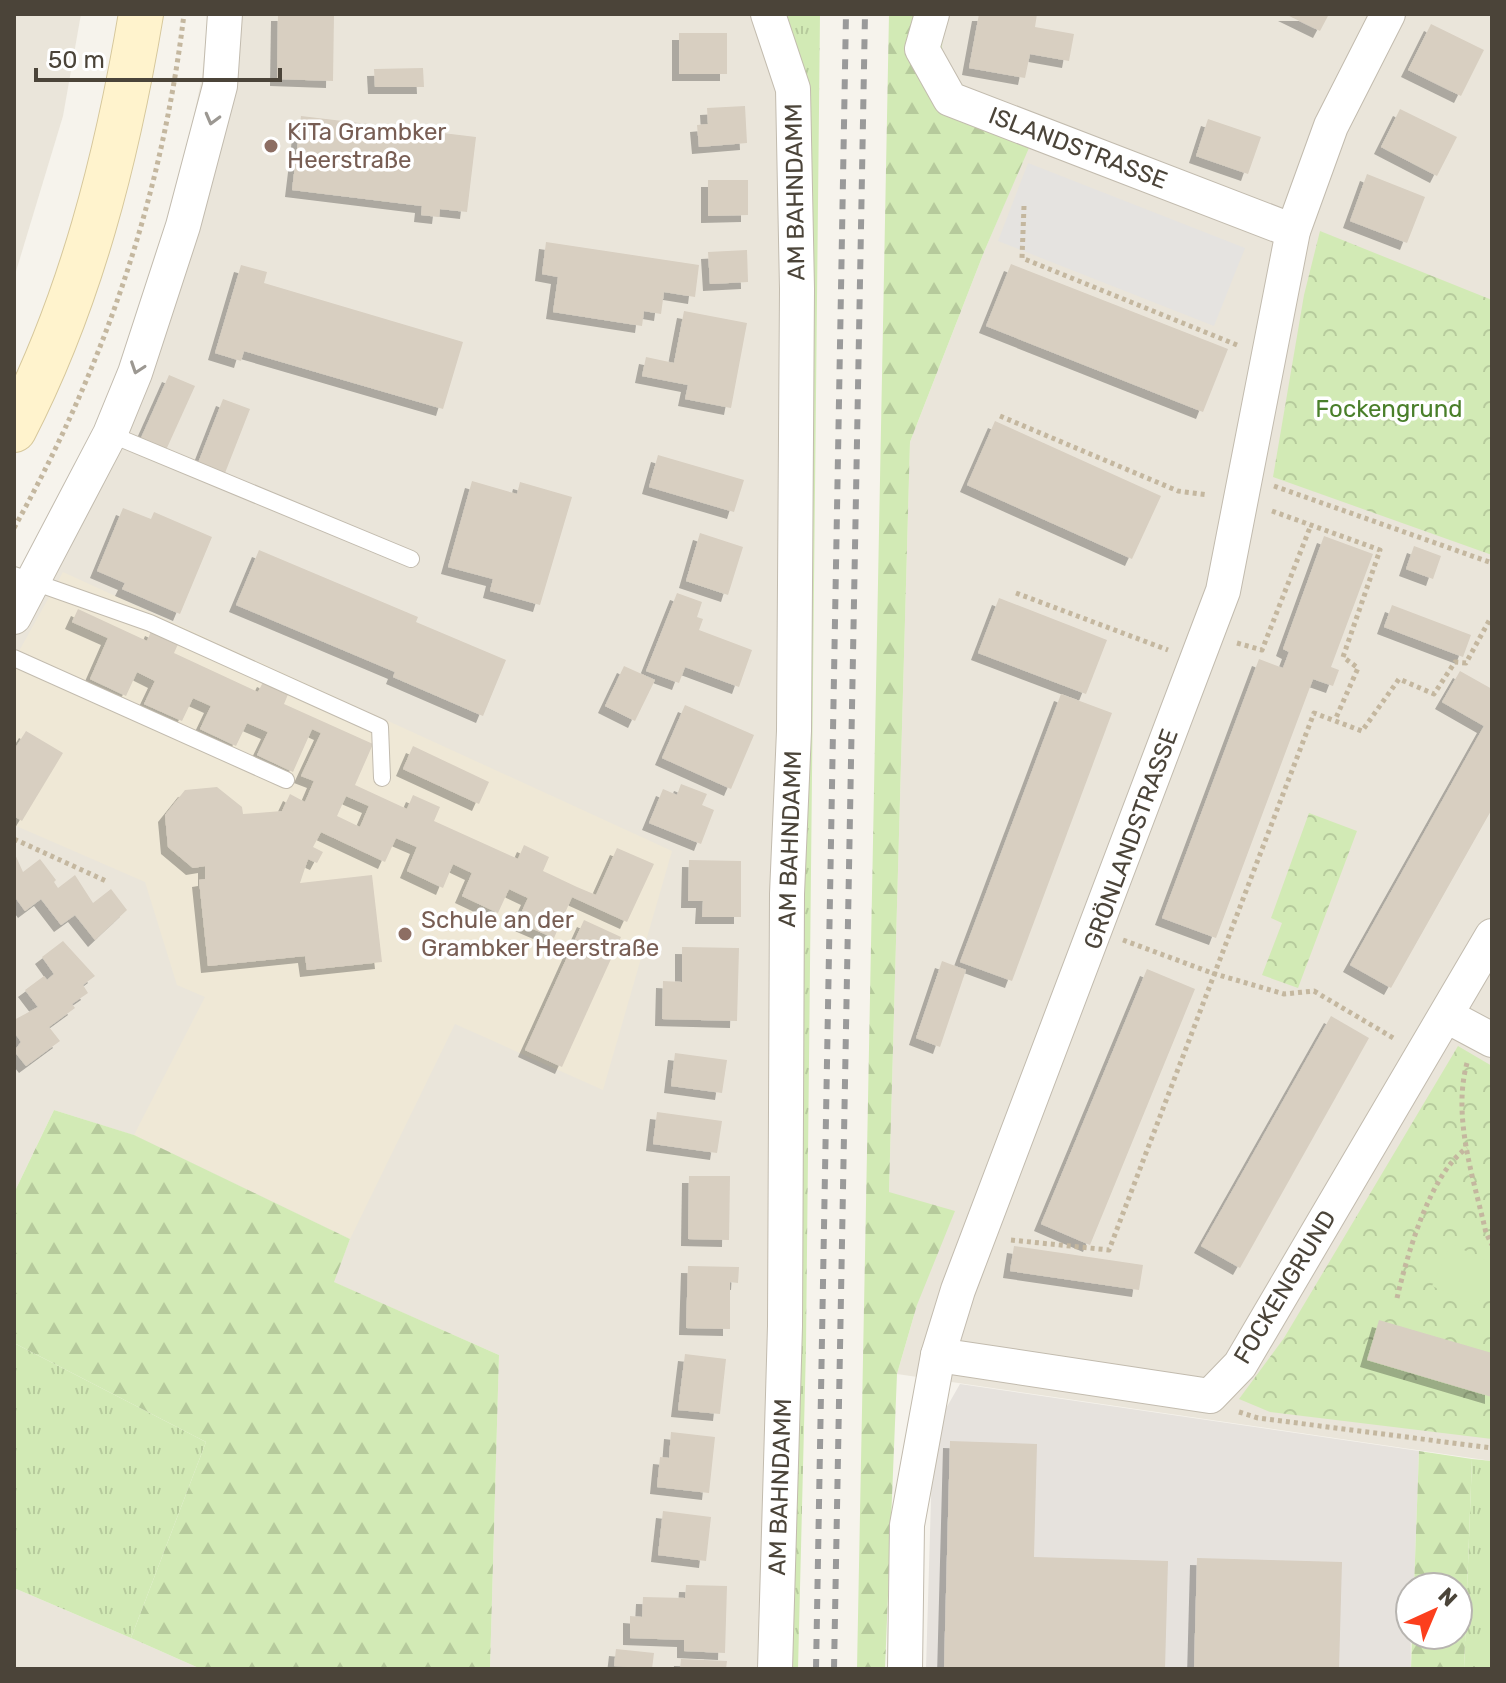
<svg xmlns="http://www.w3.org/2000/svg" width="1506" height="1683" font-family="Rubik,sans-serif">
<style>
.residential{fill:#eae5da}
.industrial{fill:#e6e2dd}
.education{fill:#efe8d6}
.grass{fill:url(#grass-tufts)}
.forest{fill:url(#forest-firs)}
.park{fill:url(#park-crowns)}
.garden{fill:#d2eab5}
.parking{fill:#e5e3e0}
.building{fill:#d8cfc1;fill-rule:evenodd;filter:url(#shadow)}
.lines{fill:none;stroke-linecap:round;stroke-linejoin:round}
.service-casing{stroke:#c2bbae;stroke-width:18}
.minor-casing{stroke:#c2bbae;stroke-width:36}
.secondary-casing{stroke:#d6c79b;stroke-width:46}
.path{stroke:#c4b79f;stroke-width:5;stroke-dasharray:4 4;stroke-linecap:butt}
.service{stroke:#fff;stroke-width:16}
.minor{stroke:#fff;stroke-width:34}
.secondary{stroke:#fff3cd;stroke-width:44}
.rail{stroke:#9a9a9a;stroke-width:6;stroke-dasharray:10 10;stroke-linecap:butt}
.oneway{stroke:#9c9892}
.education-dot{fill:#8d6e63;stroke:#fff;stroke-width:3}
.labels{text-anchor:middle;dominant-baseline:central;stroke-width:7;stroke-linejoin:round;paint-order:stroke}
.education-label{font-size:24px;fill:#785e54;stroke:#fff;text-anchor:start}
.street-label{font-size:24px;fill:#4b4439;stroke:#fff}
.park-label{font-size:24px;fill:#4a7f2a;stroke:#fff}
</style>
<defs>
<pattern id="grass-tufts" width="24" height="20" patternUnits="userSpaceOnUse" patternTransform="scale(2)"><rect width="24" height="20" fill="#d2eab5"/><path d="M3 7l-1-3M5 7V3M7 7l1-3M15 17l-1-3M17 17v-4M19 17l1-3" fill="none" stroke="#b6ca9c"/></pattern>
<pattern id="forest-firs" width="22" height="20" patternUnits="userSpaceOnUse" patternTransform="scale(2)"><rect width="22" height="20" fill="#d2eab5"/><path d="M5 1l3.5 6h-7zM16 11l3.5 6h-7z" fill="#b6ca9c"/></pattern>
<pattern id="park-crowns" width="20" height="18" patternUnits="userSpaceOnUse" patternTransform="scale(2)"><rect width="20" height="18" fill="#d2eab5"/><path d="M2 6a3 3 0 1 1 6 0M12 15a3 3 0 1 1 6 0" fill="none" stroke="#b6ca9c"/></pattern>
<filter id="shadow"><feDropShadow dx="-7" dy="7" stdDeviation="0" flood-color="#0004"/></filter>
</defs>
<rect width="100%" height="100%" fill="#f6f3ec"/>
<g class="residential">
<path d="M14,14H81L63,116L14,278Z"/>
<path d="M208,14H787L807,87L788,1669H490L499,1355L333,1282L350,1239L133,1135L54,1110L14,1193V585L126,365L177,197L202,77Z"/>
<path d="M947,14H1492V1461L897,1374L917,1305L889,1192L910,442L984,252L1040,120L968,89L944,70L942,46Z"/>
<path d="M14,1588L131,1638L201,1669H14Z"/>
</g>
<path class="industrial" d="M960,1384L1419,1451L1414,1587H1410L1411,1669H926L933,1431Z"/>
<path class="education" d="M63,572L672,851L603,1090L455,1024L350,1239L134,1135L205,997L177,985L145,882L14,825V660Z"/>
<g class="grass">
<path d="M787,14H820L806,1347L798,1669H788L807,88Z"/>
<path d="M14,1343L206,1442L131,1638L14,1588Z"/>
<path d="M1472,1459L1492,1461V1669H1464Z"/>
</g>
<g class="forest">
<path d="M889,14H947L942,46L944,70L968,89L1041,120L984,252L910,442L889,1192L955,1211L917,1305L897,1374L885,1669H857Z"/>
<path d="M54,1110L134,1135L350,1239L334,1282L499,1355L490,1669H201L131,1638L206,1442L14,1343V1193Z"/>
<path d="M1419,1451L1472,1459L1464,1669H1411L1412,1635H1458V1587H1414Z"/>
</g>
<g class="park">
<path d="M1320,231L1492,300V555L1273,477L1304,295Z"/>
<path d="M1309,813L1357,831L1298,988L1262,975L1282,923L1271,918Z"/>
<path d="M1458,1046L1492,1066V1439L1270,1412L1239,1399L1284,1338Z"/>
</g>
<path class="garden" d="M1451,1244L1492,1263V1272L1477,1306L1432,1286Z"/>
<path class="parking" d="M1028,163L1245,248L1214,326L998,241Z"/>
<g class="building">
<path d="M278,14H334L333,81L277,79Z"/>
<path d="M979,14H1037L1035,27L1074,34L1069,61L1030,54L1025,78L969,68Z"/>
<path d="M1285,14H1329L1320,31Z"/>
<path d="M1431,24L1484,50L1461,96L1408,70Z"/>
<rect x="679" y="33" width="48" height="41"/>
<path d="M423,68L424,87H375L374,69Z"/>
<path d="M745,106L747,143L699,147L697,125L708,124L707,108Z"/>
<path d="M1400,109L1457,137L1437,176L1381,147Z"/>
<path d="M301,116L476,137L467,212L440,209L439,217L421,215L422,206L292,190Z"/>
<path d="M1208,119L1261,137L1248,174L1196,156Z"/>
<path d="M1367,174L1425,197L1407,243L1350,221Z"/>
<path d="M708,180H748V215L708,216Z"/>
<path d="M546,242L699,265L695,297L664,292L661,314L644,311L642,326L553,312L558,277L542,274Z"/>
<path d="M747,250L748,282L710,284L708,252Z"/>
<path d="M1011,264L1228,349L1203,412L986,326Z"/>
<path d="M241,265L267,272L264,283L463,342L443,409L244,351L241,361L215,353Z"/>
<path d="M684,311L747,323L731,408L685,399L688,385L642,376L646,357L674,363Z"/>
<path d="M169,375L195,386L166,450L141,438Z"/>
<path d="M223,399L250,409L225,473L198,463Z"/>
<path d="M995,421L1161,496L1132,559L967,485Z"/>
<path d="M658,455L744,480L734,512L649,487Z"/>
<path d="M472,481L517,494L520,482L572,497L540,605L490,591L493,579L448,567Z"/>
<path d="M123,508L151,519L154,512L212,537L180,614L122,589L125,583L97,571Z"/>
<path d="M700,533L743,547L728,595L686,581Z"/>
<path d="M1324,536L1373,554L1331,667L1339,670L1333,686L1313,679L1216,938L1162,918L1259,659L1283,668L1289,652L1283,649Z"/>
<path d="M1414,546L1441,556L1433,579L1406,569Z"/>
<path d="M259,550L418,617L416,622L506,660L483,716L393,677L395,672L236,605Z"/>
<path d="M677,593L702,602L697,617L703,619L699,630L752,650L739,687L685,667L679,683L646,671Z"/>
<path d="M999,598L1107,640L1086,694L978,653Z"/>
<path d="M1392,605L1471,635L1463,657L1384,627Z"/>
<path d="M78,609L147,641L152,629L179,642L174,653L258,692L264,680L289,692L284,704L373,744L355,785L407,809L413,795L440,807L434,821L518,859L524,845L549,857L543,871L577,887L596,895L617,848L654,864L627,922L572,897L554,938L517,922L528,898L509,889L498,913L462,896L472,873L453,864L443,888L407,871L417,847L396,838L385,862L321,832L313,847L323,852L317,863L308,859L300,883L372,875L382,962L307,970L305,956L208,966L199,880L205,879V866L193,868L168,847L165,815L185,790L217,787L242,807L243,814L282,811L290,794L305,802L314,781L301,776L321,733L312,729L293,772L257,755L268,732L247,723L236,746L200,729L211,706L193,698L182,721L144,704L155,681L137,672L126,696L90,679L108,638L72,622ZM346,796L369,806L360,827L337,816Z"/>
<path d="M624,666L655,680L635,721L605,706Z"/>
<path d="M1460,671L1492,689V809L1391,988L1350,965L1484,726L1442,702Z"/>
<path d="M1061,694L1112,713L1012,981L960,962Z"/>
<path d="M685,705L754,735L731,789L662,758Z"/>
<path d="M26,731L63,753L22,821L14,816V750Z"/>
<path d="M413,746L489,782L479,804L403,769Z"/>
<path d="M681,784L707,794L702,805L714,810L701,844L649,823L663,789L677,795Z"/>
<path d="M14,852L23,872L40,859L56,880L54,882L58,888L75,875L93,903L111,889L127,910L95,940L75,915L61,925L41,899L25,911L14,896Z"/>
<path d="M689,860L741,861V917H702L703,901H688Z"/>
<path d="M584,920L621,937L562,1067L525,1050Z"/>
<path d="M63,941L95,976L83,985L88,993L72,1004L75,1008L49,1027L60,1041L26,1066L14,1051L21,1042L14,1032V1020L38,1007L25,990L44,976L47,980L54,974L42,957Z"/>
<path d="M682,947L739,948L737,1021L662,1019L663,981L682,982Z"/>
<path d="M942,961L966,970L940,1047L916,1038Z"/>
<path d="M1147,969L1195,989L1090,1245L1041,1224Z"/>
<path d="M1331,1016L1369,1038L1240,1268L1201,1246Z"/>
<path d="M675,1053L727,1060L722,1093L671,1086Z"/>
<path d="M657,1112L722,1121L717,1153L653,1144Z"/>
<path d="M689,1176H730L729,1240L688,1239Z"/>
<path d="M1014,1246L1143,1265L1139,1290L1010,1271Z"/>
<path d="M688,1266L739,1267L738,1283L730,1282V1329L686,1328Z"/>
<path d="M1379,1320L1492,1353V1397L1367,1360Z"/>
<path d="M685,1354L726,1359L720,1414L678,1410Z"/>
<path d="M671,1432L715,1437L709,1493L657,1487L660,1457L669,1458Z"/>
<path d="M950,1441L1037,1444L1034,1557L1168,1561L1165,1669H944Z"/>
<path d="M663,1511L711,1517L706,1561L658,1555Z"/>
<path d="M1197,1558L1342,1562L1339,1669H1194Z"/>
<path d="M686,1585L727,1586L725,1653L684,1651V1640L630,1638V1616L642,1617L643,1597L685,1598Z"/>
<path d="M616,1649L654,1653L652,1669L614,1666Z"/>
<path d="M681,1659L727,1661L726,1669H680Z"/>
</g>
<g class="lines">
<defs>
<g id="service">
<path d="M110,434L411,559"/>
<path d="M14,575L150,623L380,727L382,778"/>
<path d="M14,658L286,780"/>
</g>
<g id="minor">
<path d="M768,14L793,89L797,289L794,731L787,894L785,1326L775,1669"/>
<path d="M932,14L922,49L950,99L1293,231"/>
<path d="M14,617L110,434L135,373L183,226L220,86L225,14"/>
<path d="M1447,1016L1492,1040"/>
<path d="M938,1355L1210,1396L1240,1365L1492,936"/>
<path d="M905,1669L907,1525L938,1355L958,1290L1223,591L1293,231L1331,126L1388,14"/>
</g>
<path id="secondary" d="M14,430C81,300 117,157 141,14"/>
</defs>
<use href="#service" class="service-casing"/>
<use href="#minor" class="minor-casing"/>
<use href="#secondary" class="secondary-casing"/>
<g class="path">
<path d="M1024,206L1022,258L1237,345"/>
<path d="M1000,416L1178,491L1208,495"/>
<path d="M1274,486L1492,563"/>
<path d="M1272,511L1380,550L1343,657L1358,668L1335,720"/>
<path d="M14,528C104,367 162,197 184,14"/>
<path d="M1016,593L1168,650"/>
<path d="M1237,643L1262,650L1311,525"/>
<path d="M14,839L106,881"/>
<path d="M1123,940L1212,973L1284,994L1314,991L1395,1039"/>
<path d="M1467,1063C1452,1118 1474,1179 1486,1233L1492,1245"/>
<path d="M1011,1240L1109,1250L1314,713L1362,731L1399,679L1434,694L1455,662L1466,663L1490,619"/>
<path d="M1397,1298C1407,1256 1430,1173 1467,1148"/>
<path d="M1239,1412L1258,1418L1492,1448"/>
</g>
<use href="#service" class="service"/>
<use href="#minor" class="minor"/>
<use href="#secondary" class="secondary"/>
<g class="rail">
<path d="M816,1669L846,14"/>
<path d="M834,1669L865,14"/>
</g>
</g>
<defs><path id="oneway-chevron" d="M-2-3.5L2.5 0L-2 3.5" fill="none" stroke-width="1.6" stroke-linecap="round" stroke-linejoin="round" transform="scale(2)"/></defs>
<g class="oneway">
<use href="#oneway-chevron" transform="translate(212 119) rotate(105)"/>
<use href="#oneway-chevron" transform="translate(137 368) rotate(109)"/>
</g>
<g class="education-dot">
<circle cx="271" cy="146" r="8"/>
<circle cx="405" cy="934" r="8"/>
</g>
<g class="labels">
<g class="education-label">
<text x="287" y="132">KiTa Grambker<tspan x="287" dy="28">Heerstraße</tspan></text>
<text x="421" y="920">Schule an der<tspan x="421" dy="28">Grambker Heerstraße</tspan></text>
</g>
<g class="street-label">
<text transform="translate(1078 148) rotate(21)">ISLANDSTRASSE</text>
<text transform="translate(795 192) rotate(-91)">AM BAHNDAMM</text>
<text transform="translate(790 839) rotate(-88)">AM BAHNDAMM</text>
<text transform="translate(1131 839) rotate(-70)">GRÖNLANDSTRASSE</text>
<text transform="translate(1285 1287) rotate(-59)">FOCKENGRUND</text>
<text transform="translate(780 1487) rotate(-88)">AM BAHNDAMM</text>
</g>
<g class="park-label">
<text x="1389" y="409">Fockengrund</text>
</g>
</g>
<rect width="1506" height="1683" fill="none" stroke="#4b4439" stroke-width="32"/>
<g transform="translate(1434 1611) rotate(44)"><circle r="38" fill="#ffffff" stroke="#b7b4b0" stroke-width="2"/>
<path d="M0-6L14 30L0 20L-14 30Z" fill="#fc3f1d"/>
<text y="-12" font-size="22" font-weight="bold" text-anchor="middle" fill="#4b4439">N</text>
</g>
<path d="M36 68v12h244v-12" fill="none" stroke="#4b4439" stroke-width="4"/>
<text x="48" y="68" font-size="24" fill="#4b4439" stroke="#ffffff" stroke-width="6" paint-order="stroke">50 m</text>
</svg>
